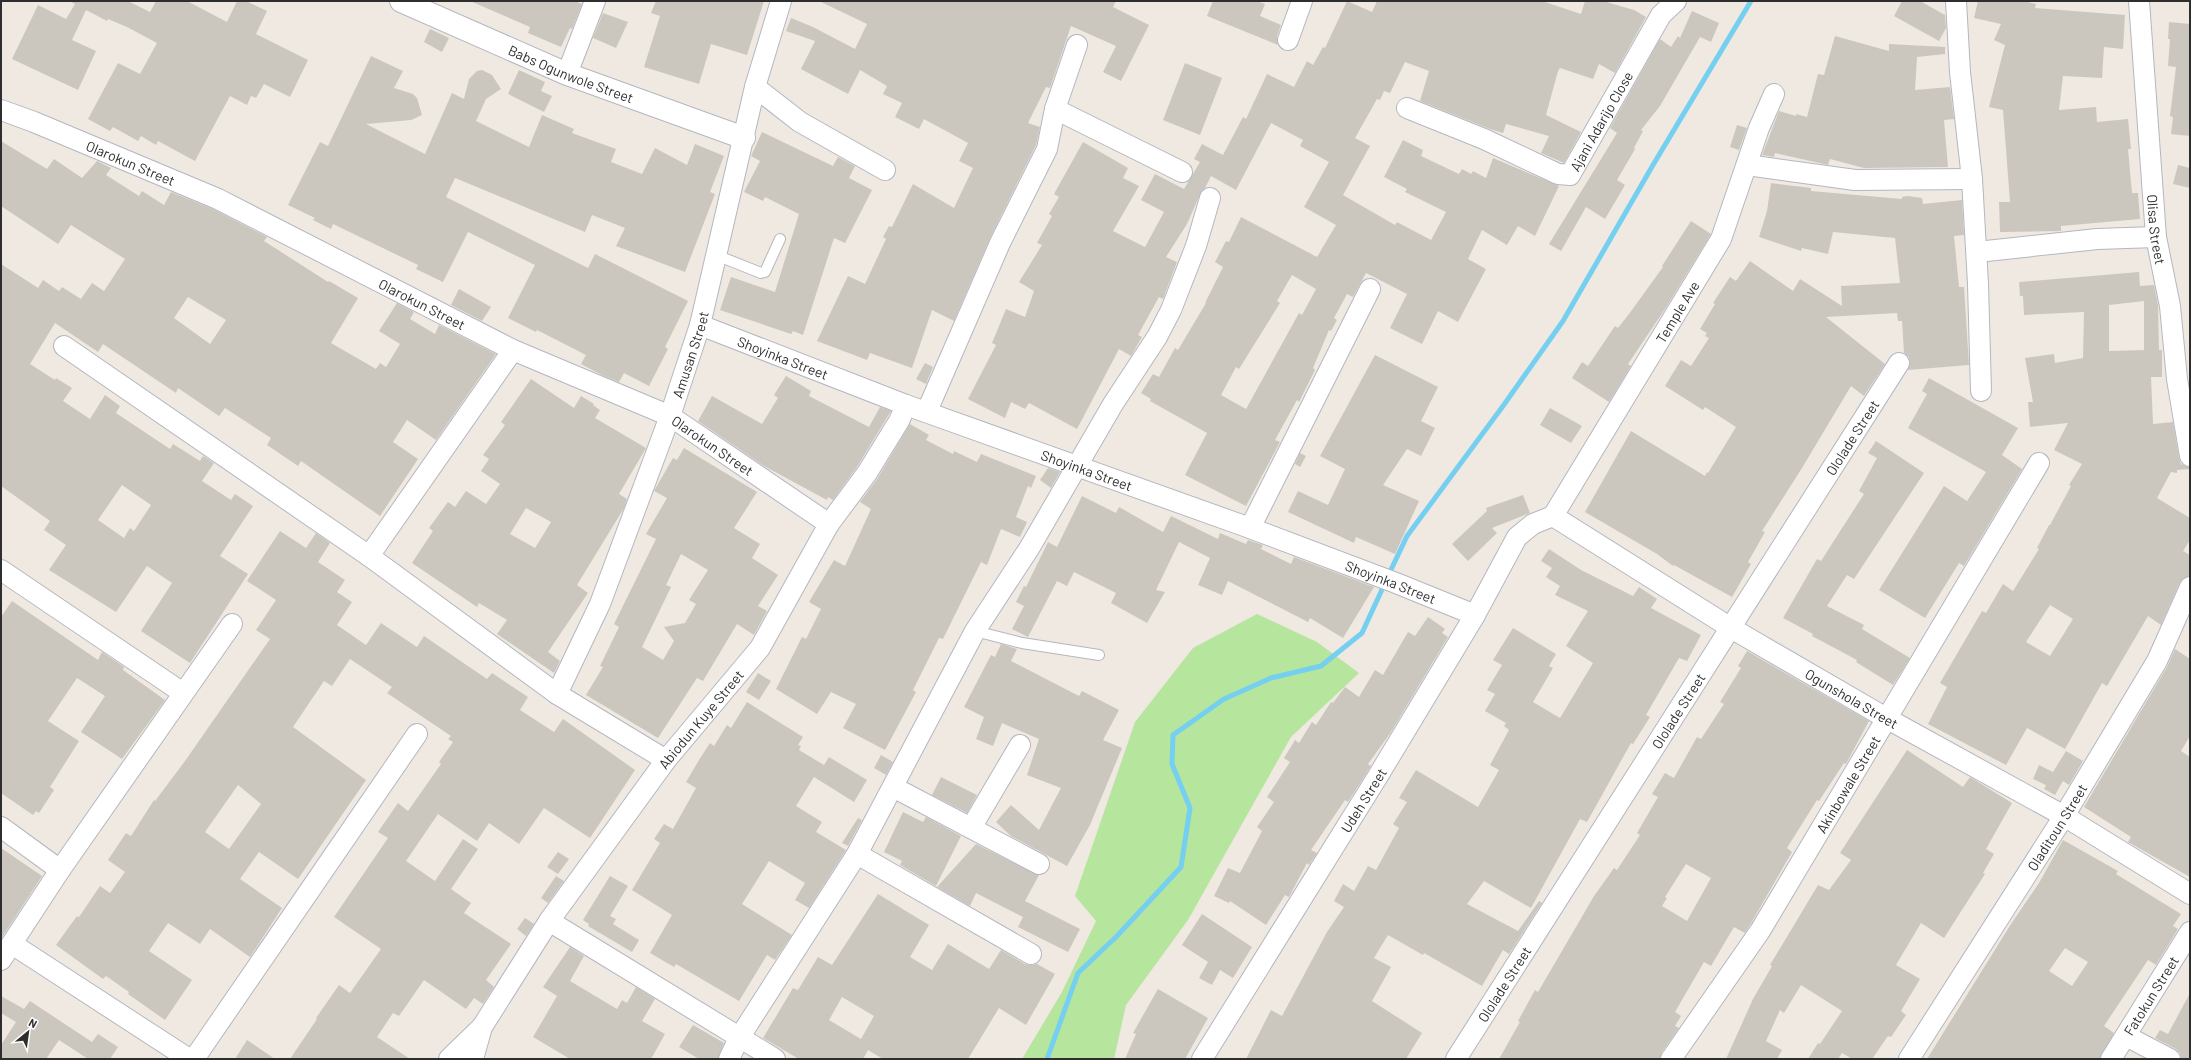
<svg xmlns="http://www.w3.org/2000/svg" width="2191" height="1060" font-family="Barlow,sans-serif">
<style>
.green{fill:#b6e59e}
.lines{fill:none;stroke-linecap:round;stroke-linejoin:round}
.stream{stroke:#75cff0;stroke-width:5}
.building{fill:#cbc7bf;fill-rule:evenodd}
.lane-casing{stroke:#b4b7c1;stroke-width:12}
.street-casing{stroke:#b4b7c1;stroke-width:22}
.secondary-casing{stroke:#b4b7c1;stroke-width:24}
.lane{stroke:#fff;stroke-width:10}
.street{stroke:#fff;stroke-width:20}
.secondary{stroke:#fff;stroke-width:22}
.labels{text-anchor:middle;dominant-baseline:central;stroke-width:4;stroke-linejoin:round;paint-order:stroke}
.street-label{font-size:14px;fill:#2e2e2e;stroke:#fff}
</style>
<rect width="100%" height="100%" fill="#efe9e1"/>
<path class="green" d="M1257,614L1317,642L1359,673L1291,737L1188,920L1126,1005L1114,1059H1022L1062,992L1096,921L1075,896L1135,722L1193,648Z"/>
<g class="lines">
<g class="stream">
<path d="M1388,576L1407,536L1503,406L1563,321L1653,165L1751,1"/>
<path d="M1047,1059L1078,973L1117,936L1181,867L1190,808L1172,764L1173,735L1224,699L1271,678L1321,666L1362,633L1385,583"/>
</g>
</g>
<g class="building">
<path d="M69,1H128L150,12L156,1H187L227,22L237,1H246L267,11L256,34L308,60L290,97L264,84L256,98L251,96L247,105L230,96L195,161L158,141L156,145L141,136L138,141L113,127L110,131L88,119L118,63L140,74L157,43L127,27L108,19L107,21L86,10L72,40L96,51L78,90L12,59L38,5L66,19L75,4Z"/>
<path d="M470,1H575L582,4L572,29L570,28L561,47L528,33L530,27Z"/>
<path d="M656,1H764L747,55L711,44L699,84L644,67L660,16L651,13Z"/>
<path d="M819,1H1116L1113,7L1149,25L1121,81L1103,72L1116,46L1071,26L1050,88L1046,87L1028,123L1040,127L1036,145L990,238L954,321L932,310L912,368L870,353L867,360L817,341L848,276L865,284L886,239L883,237L889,226L892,227L913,184L954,208L973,168L959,161L968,143L924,119L919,129L895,117L902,103L883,94L887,86L860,70L848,94L801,69L815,41L786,31L791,18L813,27L855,49L867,24Z"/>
<path d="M1213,1H1256L1265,4L1260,16L1281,25L1277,36L1278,45L1207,16Z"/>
<path d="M1347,1L1372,12L1377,1H1542L1581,14L1585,1H1603L1634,10L1646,17L1615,73L1599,64L1593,79L1560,68L1558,71L1546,115L1581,132L1564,163L1541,153L1549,136L1506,124L1503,133L1490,129L1420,101L1429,71L1405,62L1390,93L1384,91L1380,100L1377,99L1355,138L1370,146L1343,195L1395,225L1397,222L1431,240L1446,212L1405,192L1407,189L1384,177L1403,140L1423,150L1421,156L1459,174L1462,169L1471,174L1473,171L1486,178L1493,158L1559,186L1535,236L1518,226L1507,245L1482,230L1468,259L1486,269L1458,322L1438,311L1422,344L1390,328L1407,294L1366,273L1353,297L1347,294L1334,318L1337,320L1331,331L1329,330L1313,368L1315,370L1299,402L1297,400L1275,440L1280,442L1246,506L1185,475L1207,433L1150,401L1151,399L1141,393L1153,374L1159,377L1175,348L1178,350L1206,303H1205L1223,267L1215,262L1226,241L1229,242L1241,217L1317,257L1336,225L1304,207L1329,162L1300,146L1303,140L1271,123L1236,190L1211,176L1205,188L1202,190L1187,224L1166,257L1177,262L1163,299L1159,297L1138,335L1142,337L1131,356L1119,349L1077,429L1029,403L1025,409L1011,402L1005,418L968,399L996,345L992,343L1006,309L1025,317L1034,291L1019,282L1042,245L1037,243L1052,216L1049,214L1059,197L1054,194L1083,142L1128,168L1123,178L1139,186L1113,231L1145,247L1164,212L1141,200L1155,174L1184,189L1200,162L1194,159L1202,144L1223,155L1243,117L1246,119L1267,74L1294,87L1307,61L1313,65L1323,47L1325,48ZM1292,275L1316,289L1302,315L1299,313L1246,409L1221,395L1236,367L1239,369L1280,303L1277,301Z"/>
<path d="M1902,1H1920L1945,15L1946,28L1939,41L1894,16Z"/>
<path d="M1978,1H2023L2036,4L2035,8L2125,15L2123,49L2104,47L2102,78L2063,76L2059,110L2096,107L2097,122L2128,119L2131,149H2128L2132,193H2138L2140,219L2061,226V231L2000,232L1999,202H2010L2003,110L1989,107L2005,45L1994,40L2001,24L1974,18Z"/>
<path d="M1692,11L1719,23L1711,42L1700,37L1660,106L1641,130L1643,131L1634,148L1635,149L1617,180L1625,185L1605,219L1586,207L1561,251L1549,244L1617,133L1610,128L1660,39L1671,47L1678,36L1680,38Z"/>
<path d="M603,13L628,22L616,48L593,38Z"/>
<path d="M2169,22L2190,24V136L2171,134L2173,117L2170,116L2176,67L2168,66L2170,39H2168Z"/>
<path d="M430,29L449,38L442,52L424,42Z"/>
<path d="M1835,36L1889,51V44L1945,47V54L1917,57L1915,90L1950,87L1954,119L1944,120L1948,167L1864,168L1830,159L1828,165L1775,153L1774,157L1762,155L1779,111L1796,116V114L1807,117L1818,74L1824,75Z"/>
<path d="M371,56L403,71L394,88L413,94L417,98L422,115L411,120L366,124L425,154L452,93L464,99L469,79L477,71L482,70L492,75L501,89L486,99L476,121L529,147L542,115L574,129L572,133L616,149L611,162L642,174L655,148L687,165L695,144L724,156L710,192L715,194L685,272L616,246L625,228L592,215L585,232L455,178L446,197L588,268L595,254L688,301L665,347L668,349L649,386L624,373L619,382L604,376L581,364L586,355L537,330L536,332L508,318L535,265L468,232L443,282L416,269L418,265L333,224L331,229L313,220L315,218L288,205L320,142L328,146Z"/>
<path d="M1185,63L1222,78L1200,135L1163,120Z"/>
<path d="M519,70L545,82L541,91L552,96L544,112L508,94Z"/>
<path d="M1737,125L1747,128L1739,150L1730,147Z"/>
<path d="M762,132L833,166L838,157L855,166L849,178L872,190L845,243L834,238L803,335L793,331L791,334L720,310L731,277L775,292L799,214L765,197L763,201L744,192L760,161L751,156Z"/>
<path d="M1,141L47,169L54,159L82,178L97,161L111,168L106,175L139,196L142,191L164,205L171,192L213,209L267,237L264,241L328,282L329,281L358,298L331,343L376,369L380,363L386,367L400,344L379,331L397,303L414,312L410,319L435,334L439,325L496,354L436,440L407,420L393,442L418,459L380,516L301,461L298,466L267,445L271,438L225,408L219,416L178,388L176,393L103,344L98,352L55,323L30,364L55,380L56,378L72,388L63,401L90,419L105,395L120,406L116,413L170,449L173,444L200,461L203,456L214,463L202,481L231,500L235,494L253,506L220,556L248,574L190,663L141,631L172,583L147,566L116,612L49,570L66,545L44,530L50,521L1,486V264L38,288L43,280L59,291L62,287L81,299L92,283L104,291L125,259L71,225L58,244L1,206ZM188,297L226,320L210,344L174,318ZM122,485L151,505L134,531L130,528L124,538L98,520Z"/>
<path d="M2178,165L2190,168V188L2173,184Z"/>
<path d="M1771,183L1811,188V191L1902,199V197L1908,196L1922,198L1923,204L1962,200L1964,235L1954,236L1959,287H1964L1969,365L1908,370L1910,363L1909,357L1904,353L1902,321H1898L1897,313L1826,317L1885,364L1864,396L1851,386L1802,468L1762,531L1765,532L1748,562L1751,564L1732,597L1674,565L1673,566L1657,554L1585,512L1631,431L1705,476L1707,472L1708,473L1736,427L1705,407L1703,410L1665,386L1681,360L1691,366L1709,338L1705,336L1707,333L1700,329L1715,304L1713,303L1730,277L1736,281L1750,261L1793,291L1800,279L1842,306L1841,286L1900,283L1895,238L1833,232L1828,254L1802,248L1801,251L1759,237L1767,211Z"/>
<path d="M1691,221L1711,234L1665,309L1628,364L1631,366L1609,402L1572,378L1582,362L1588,366L1615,326L1618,328L1632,310L1663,267L1662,266Z"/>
<path d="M2139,272L2140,286L2154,285L2158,305L2159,350H2162V377H2151L2153,424L2173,422L2179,458L2181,464L2190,467V469L2177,470V473L2171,472L2157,498L2190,518V540L2183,551L2190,555V576L2184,578L2180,582L2161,625L2148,616L2107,686L2102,683L2065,749L2027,728L2006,765L1928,724L1947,687L1940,683L1982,611L1986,613L2003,584L2013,591L2039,549L2037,548L2049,525H2050L2071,486L2069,485L2082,464L2054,450L2068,423L2030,427L2028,402H2033L2025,358L2054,354L2055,363L2083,358L2084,312L2024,315L2023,296H2020L2019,282ZM2144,301V350L2109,351V305ZM2050,605L2073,619L2050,656L2026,642Z"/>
<path d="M459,289L491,307L482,321L451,305Z"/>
<path d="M1375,355L1438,387L1421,421L1435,428L1421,456L1407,449L1383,485L1419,501L1395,554L1356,537L1354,543L1288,512L1298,491L1328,505L1345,469L1320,456Z"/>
<path d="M925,363L933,367L926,384L916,379Z"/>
<path d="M786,376L811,391L809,396L869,427L880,407L891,411L857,467L833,500L828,497L827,500L764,466L698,421L712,396L762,424L778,398L774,395Z"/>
<path d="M1929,378L2018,428L2002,455L2022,469L1964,566L1959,563L1925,618L1879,590L1944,486L1967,501L1986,472L1908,428L1927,394L1922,391Z"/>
<path d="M531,379L574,408L581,396L594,404L593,405L600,410L595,418L646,448L619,494L627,499L624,508L577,585L588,593L548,652L560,661L554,673L497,634L507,620L479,603L477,607L412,563L433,531L429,528L448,502L455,507L466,491L486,504L500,484L481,471L489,459L483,455L505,425L501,422ZM526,508L551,522L535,548L510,534Z"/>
<path d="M1550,408L1582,426L1571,443L1540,425Z"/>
<path d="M910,424L929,435L926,440L953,454L954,451L977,462L981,454L1036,476L1031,488L1028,486L1016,517L1027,522L1020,537L1001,529L987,565L981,562L943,639L939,638L913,690L916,692L885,750L843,728L856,704L831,692L817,714L776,689L802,637L806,639L821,609L809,602L834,560L845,566L871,509L860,502L877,479Z"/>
<path d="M1876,441L1924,473L1854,579L1847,575L1827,606L1864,625L1862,629L1910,658L1893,685L1856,662L1857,660L1812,636L1813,634L1783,618L1817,559L1821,561L1864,494L1859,491L1877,458L1868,453Z"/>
<path d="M684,448L757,492L734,528L760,544L752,558L778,575L758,606L767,611L754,635L737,624L703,681L697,678L658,738L586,695L603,667L600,666L619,627L614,624L656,539L646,534L667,498L654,491L673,458L677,460ZM681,554L708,570L689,600L696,604L685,623L664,627L674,641L663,660L642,647L671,587L666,585Z"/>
<path d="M1300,453L1306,456L1300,467L1295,464Z"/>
<path d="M1048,468L1060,472L1051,488L1040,480Z"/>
<path d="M1523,495L1530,513L1492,528L1497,533L1468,561L1452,544L1487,511L1486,508Z"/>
<path d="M1082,496L1116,513L1119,507L1163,532L1171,516L1218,539L1220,533L1246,544L1248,540L1263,545L1261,549L1291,564L1294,557L1374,587L1343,638L1310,618L1308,622L1228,581L1222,595L1198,585L1210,558L1179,542L1156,590L1165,592L1147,623L1111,603L1116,593L1074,572L1067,586L1057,581L1028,637L1012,629L1024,606L1016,602L1024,586L1026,587L1048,542L1057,547Z"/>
<path d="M280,531L306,548L316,533L330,543L318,562L345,580L337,592L352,602L337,625L366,645L381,623L417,647L424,636L487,679L492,673L528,697L520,710L554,732L563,719L635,770L590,838L544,808L519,844L489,823L477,841L438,814L406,861L435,881L463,839L478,849L451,889L471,903L464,913L511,944L486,980L494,987L483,1004L474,998L466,1009L424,980L399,1016L393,1013L377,1037L410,1059H290L317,1019L316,1018L339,985L350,993L381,949L334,917L388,838L378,832L398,803L408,811L441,764L439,762L453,742L448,739L451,736L387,693L392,687L350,659L332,686L324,681L293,727L366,780L298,879L259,852L240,879L282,908L250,957L210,929L200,944L168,923L149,951L192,980L165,1020L128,994L129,992L106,976L103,979L56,945L77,916L79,917L100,886L110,893L125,872L108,860L126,833L131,836L154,800L155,801L185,761L270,639L256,630L276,600L247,581ZM238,785L261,804L229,849L205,832Z"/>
<path d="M1549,549L1581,570L1633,596L1639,587L1657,599L1651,608L1701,635L1687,661L1679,658L1646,715L1650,717L1633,744L1631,743L1587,822L1580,819L1531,908L1484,881L1467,904L1518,931L1539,901L1542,903L1509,954L1503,950L1482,986L1424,953L1423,955L1388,935L1374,958L1391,967L1372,1001L1422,1033L1406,1059H1246L1271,1010L1282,1016L1327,932L1344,907L1334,901L1343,884L1354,891L1368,866L1376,870L1399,828L1393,824L1407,802L1399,798L1416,770L1478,807L1499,770L1490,765L1509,730L1504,726L1506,723L1485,711L1495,694L1487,690L1502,665L1493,660L1513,628L1556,654L1549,666L1553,668L1533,702L1560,718L1593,663L1566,646L1588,611L1555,595L1560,586L1546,577L1552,568L1541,561Z"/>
<path d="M12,601L98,660L102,652L124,667L123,670L165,700L122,759L81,732L105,696L77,678L48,721L79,741L50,787L54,790L39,813L36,811L33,815L1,793V617Z"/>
<path d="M1428,617L1445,629L1442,633L1448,637L1391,732L1368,764L1371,766L1348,802L1345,800L1311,850L1317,853L1309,865L1307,863L1289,897L1285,895L1266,925L1230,901L1229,903L1214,896L1228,868L1240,873L1262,831L1257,827L1274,802L1267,797L1290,762L1284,758L1295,740L1299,743L1312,722L1316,725L1331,702L1333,703L1345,687L1359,697L1375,670L1383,675L1408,632L1415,636Z"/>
<path d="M1001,644L1017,649L1011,661L1079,696L1082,691L1119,710L1103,740L1122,748L1090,825L1067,866L1011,836L996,822L1011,805L1039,830L1061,788L1027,775L1039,739L1002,723L993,746L976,739L984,717L964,707L991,655L995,657Z"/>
<path d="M2175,649L2190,659V736L2181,751L2190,757V877L2128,842L2131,837L2084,807L2167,667Z"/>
<path d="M1747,651L1869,721L1846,764L1844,763L1819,801L1817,800L1787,848L1792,852L1750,925L1745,933L1734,927L1711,966L1704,962L1675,1012L1681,1016L1675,1026L1679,1028L1662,1052L1660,1059H1499L1520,1022L1518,1021L1535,990L1538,992L1594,896L1614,868L1617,870L1640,835L1637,833L1658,797L1652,794L1665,773L1674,778L1697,737L1701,739L1724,704L1720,702L1741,668L1738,666ZM1686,864L1711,878L1687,921L1662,906L1667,898L1665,897Z"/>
<path d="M758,673L771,681L759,700L746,692Z"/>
<path d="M747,702L803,737L798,745L801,746L799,750L824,765L829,757L867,780L854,802L814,777L796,806L822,822L816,832L846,850L809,908L795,900L805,883L769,861L742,904L792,935L775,960L767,955L739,1001L676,964L674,967L650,953L672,915L632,890L660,843L654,839L664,824L673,829L696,788L686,782L699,760L710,743L714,746L727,725L731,728Z"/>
<path d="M1907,750L1963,787L1970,777L2012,803L1986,849L1994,854L1983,873L1985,874L1944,938L1921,923L1896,965L1920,979L1901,1011L1906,1015L1891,1037L1888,1036L1872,1059H1852L1842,1053L1838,1059H1808L1818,1043L1820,1044L1842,1011L1801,985L1784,1013L1780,1010L1766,1041L1782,1050L1777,1059H1726L1753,999L1772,966L1770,965L1818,885L1829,890L1851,860L1840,853Z"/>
<path d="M2066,751L2083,761L2069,785L2063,781L2055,795L2044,789L2046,785L2033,779L2039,765L2053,772Z"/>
<path d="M881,755L893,762L886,775L874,768Z"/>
<path d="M941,777L977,795L967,813L932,795Z"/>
<path d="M903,812L923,822L926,817L961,836L936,886L900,865L902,861L884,852Z"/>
<path d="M858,818L862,820L848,846L842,843Z"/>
<path d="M2063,840L2118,871L2116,874L2181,914L2173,926L2178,929L2156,965L2148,960L2104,1026L2114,1033L2100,1059H1927L2011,924L2039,883ZM2065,948L2088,962L2072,986L2049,971Z"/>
<path d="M976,844L1039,875L1025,901L1080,929L1068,952L1018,927L1023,917L976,893L970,906L937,887Z"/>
<path d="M1,848L42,876L1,939Z"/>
<path d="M558,852L569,859L558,874L547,867Z"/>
<path d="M556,876L564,881L548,903L541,898Z"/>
<path d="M610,876L628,886L610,916L616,919L613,924L639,940L632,952L588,926L589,924L583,920Z"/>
<path d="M878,894L929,925L910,957L932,970L948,944L989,969L1001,950L1025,964L1031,965L1037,964L1055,974L1026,1025L999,1008L968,1059H883L868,1050L863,1059H799L763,1038L793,988L798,990L818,957L832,965ZM842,997L874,1016L861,1039L829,1020Z"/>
<path d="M1202,914L1252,947L1233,978L1220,970L1212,985L1199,978L1208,962L1182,945Z"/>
<path d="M525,918L534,924L526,936L517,929Z"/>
<path d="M570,947L584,956L570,981L617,1009L622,1000L627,1003L636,987L655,999L642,1021L665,1034L651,1059H570L533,1037L557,996L543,987Z"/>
<path d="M1158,989L1208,1018L1185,1059H1125L1136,1034L1133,1033Z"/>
<path d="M2190,993V1059H2181L2180,1053L2176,1049L2155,1038L2160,1030L2168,1034Z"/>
<path d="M1,996L24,1009L30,1001L92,1042L98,1034L118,1047L110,1059H88L59,1040L46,1059H1V1045L16,1022L1,1013Z"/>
<path d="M693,1025L724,1043L718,1059H699L679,1047Z"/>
<path d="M247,1040L275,1059H235Z"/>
</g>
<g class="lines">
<defs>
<g id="lane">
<path d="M716,255L761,273L765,272L780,239"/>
<path d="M975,631L1022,643L1099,655"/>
</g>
<g id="street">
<path d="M1956,1L1960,72L1972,179L1978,284L1981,391"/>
<path id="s1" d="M2139,1L2156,237L2170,306L2177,379L2190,456"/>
<path d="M1288,40L1302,1"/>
<path d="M567,74L595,1"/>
<path d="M755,87L800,122L885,170"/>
<path id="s2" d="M1407,108L1484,139L1558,174L1570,175L1661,15L1676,1"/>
<path d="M1055,109L1182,172"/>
<path id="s3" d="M1,110L34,122L218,199L513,350L670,416L829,524"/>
<path d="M1747,165L1855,180L1972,179"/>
<path d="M1977,252L2097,239L2156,237"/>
<path id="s4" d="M700,325L906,405L1250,528L1396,583L1475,615"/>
<path d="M64,346L369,556L557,694L666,760"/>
<path d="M927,411L1000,243L1047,149L1055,109L1077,45"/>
<path id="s5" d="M1553,516L1721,239L1759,128L1774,94"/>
<path d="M1250,528L1370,289"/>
<path d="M369,556L513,350"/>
<path d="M1,570L183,693"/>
<path id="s6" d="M557,694L600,604L670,416L700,325L755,87L781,1"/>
<path d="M893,787L1039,864"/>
<path d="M1,827L60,870"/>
<path d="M971,828L1020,745"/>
<path d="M857,854L1031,954"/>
<path d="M549,921L775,1059"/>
<path d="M12,944L189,1059"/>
<path d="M1,960L60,870L232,624"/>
<path d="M2126,1036L2170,1059"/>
<path d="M194,1059L417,734"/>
<path id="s7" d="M449,1059L482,1027L549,921L666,760L760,648L829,524L867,473L899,421L906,405"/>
<path d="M473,1059L482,1027"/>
<path d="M729,1059L739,1038L857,854L975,631L1030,547L1113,404L1157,337L1171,310L1196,246L1210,198"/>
<path id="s8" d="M1202,1059L1378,776L1475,615L1517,537L1533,524L1553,516L1731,628L1886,718L2064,816L2190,894"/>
<path id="s9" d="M1456,1059L1899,363"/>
<path id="s10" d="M1671,1059L1760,931L2039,463"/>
<path id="s11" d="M1909,1059L2064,816L2157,661L2190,587"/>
<path id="s12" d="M2111,1059L2190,932"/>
</g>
<g id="secondary">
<path id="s13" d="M401,1L567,74L744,138"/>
</g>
</defs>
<use href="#lane" class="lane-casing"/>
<use href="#street" class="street-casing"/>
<use href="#secondary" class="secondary-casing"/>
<use href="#lane" class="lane"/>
<use href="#street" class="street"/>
<use href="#secondary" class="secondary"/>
</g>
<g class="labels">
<g class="street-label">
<text stroke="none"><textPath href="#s13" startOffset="185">Babs Ogunwole Street</textPath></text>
<text stroke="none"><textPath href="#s2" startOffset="239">Ajani Adarijo Close</textPath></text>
<text stroke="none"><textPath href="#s3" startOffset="140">Olarokun Street</textPath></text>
<text stroke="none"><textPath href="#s1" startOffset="229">Olisa Street</textPath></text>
<text stroke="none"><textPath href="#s3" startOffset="464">Olarokun Street</textPath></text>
<text stroke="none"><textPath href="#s5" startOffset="239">Temple Ave</textPath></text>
<text stroke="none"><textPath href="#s6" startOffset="365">Amusan Street</textPath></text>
<text stroke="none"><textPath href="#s4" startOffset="89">Shoyinka Street</textPath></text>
<text stroke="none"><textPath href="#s9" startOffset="737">Ololade Street</textPath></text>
<text stroke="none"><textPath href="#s3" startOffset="788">Olarokun Street</textPath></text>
<text stroke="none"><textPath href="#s4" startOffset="413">Shoyinka Street</textPath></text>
<text stroke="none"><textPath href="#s4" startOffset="737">Shoyinka Street</textPath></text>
<text stroke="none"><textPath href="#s8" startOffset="1002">Ogunshola Street</textPath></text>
<text stroke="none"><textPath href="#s9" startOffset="413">Ololade Street</textPath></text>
<text stroke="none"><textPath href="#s7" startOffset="424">Abiodun Kuye Street</textPath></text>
<text stroke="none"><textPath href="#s10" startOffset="327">Akinbowale Street</textPath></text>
<text stroke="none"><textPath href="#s8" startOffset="305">Udeh Street</textPath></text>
<text stroke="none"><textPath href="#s11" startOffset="275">Oladitoun Street</textPath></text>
<text stroke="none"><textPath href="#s9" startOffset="89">Ololade Street</textPath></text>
<text stroke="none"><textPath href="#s12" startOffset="75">Fatokun Street</textPath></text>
</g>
</g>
<rect width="2191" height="1060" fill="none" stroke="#2e2e2e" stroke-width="4"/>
<g transform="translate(28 1032) rotate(29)" stroke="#ffffff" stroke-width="3" paint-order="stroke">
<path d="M0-3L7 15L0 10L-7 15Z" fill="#2e2e2e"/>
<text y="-6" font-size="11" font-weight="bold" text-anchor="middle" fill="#2e2e2e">N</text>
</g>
</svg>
